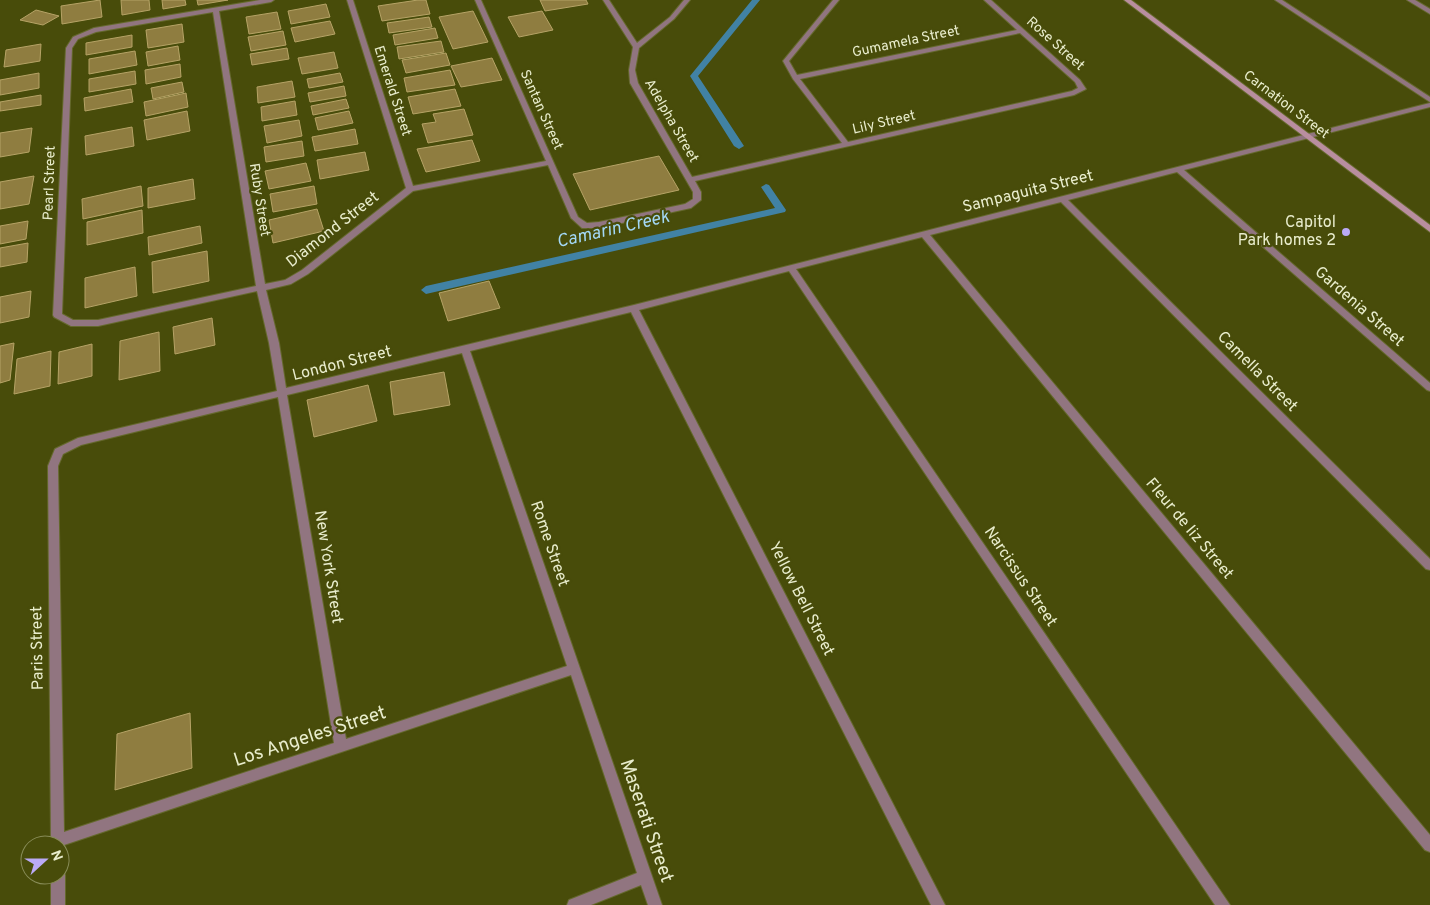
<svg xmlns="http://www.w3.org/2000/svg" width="1430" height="905" font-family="Overpass,sans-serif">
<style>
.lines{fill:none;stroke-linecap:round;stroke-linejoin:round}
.stream{fill:#4182a4;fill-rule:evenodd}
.building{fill:#8f7d40;stroke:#b6a366}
.street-casing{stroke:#65692d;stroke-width:2}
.secondary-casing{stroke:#65692d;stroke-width:2}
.street{fill:#917580;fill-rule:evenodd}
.secondary{fill:#b98e9f;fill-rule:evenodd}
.poi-dot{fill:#baaaf6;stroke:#484c0a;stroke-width:2}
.labels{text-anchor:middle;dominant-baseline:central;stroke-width:4.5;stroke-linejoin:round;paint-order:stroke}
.far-street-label{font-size:14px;fill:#e9edcd;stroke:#484c0a}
.street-label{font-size:16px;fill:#e9edcd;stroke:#484c0a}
.poi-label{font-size:16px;fill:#e9edcd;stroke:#484c0a;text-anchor:end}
.water-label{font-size:18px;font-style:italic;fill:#a3d8f6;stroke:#484c0a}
.near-street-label{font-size:19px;fill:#e9edcd;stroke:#484c0a}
</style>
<rect width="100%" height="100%" fill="#484c0a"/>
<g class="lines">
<g class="stream">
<path d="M752,0H760L698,76L744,146L739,149L734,146L690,76Z"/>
<path d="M766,184L769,185L786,210L785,212L426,294L421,290L426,286L775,208L761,187Z"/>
</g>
</g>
<g class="building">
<path d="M100,0L102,17L62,24L61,6Z"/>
<path d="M121,0H149L150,10L122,15Z"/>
<path d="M162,0H185L186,5L163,9Z"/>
<path d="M197,0H228L198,5Z"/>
<path d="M418,0H426L430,14L382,21L378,6Z"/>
<path d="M540,0H586L588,4L545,11Z"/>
<path d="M326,4L330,17L291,24L288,11Z"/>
<path d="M36,10L59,16L43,25L20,20Z"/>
<path d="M473,11L488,42L453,49L439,17Z"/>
<path d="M542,11L553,30L519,37L508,17Z"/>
<path d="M277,12L281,29L249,34L246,17Z"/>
<path d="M429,17L432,27L389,33L387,23Z"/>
<path d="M330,21L335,34L295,42L291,28Z"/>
<path d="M182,24L184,42L148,48L146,30Z"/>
<path d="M435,28L438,38L395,45L393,35Z"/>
<path d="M283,31L286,45L251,51L248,37Z"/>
<path d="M132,35V47L86,55V43Z"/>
<path d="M441,41L444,52L399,59L397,47Z"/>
<path d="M41,44L40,61L4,67L6,50Z"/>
<path d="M178,46L180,60L148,66L146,52Z"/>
<path d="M287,48L289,59L252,65L250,54Z"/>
<path d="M135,51L137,65L89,74V59Z"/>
<path d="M334,52L338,68L302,74L298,58Z"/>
<path d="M446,53L450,65L406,73L402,60Z"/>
<path d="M492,58L502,80L461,87L451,66Z"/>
<path d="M180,64L181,77L146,84L145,70Z"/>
<path d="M450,70L455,85L407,92L404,78Z"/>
<path d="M135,71L136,84L89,92V79Z"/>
<path d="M39,73V88L0,95V80Z"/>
<path d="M340,73L343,82L309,88L307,79Z"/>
<path d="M292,81L295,97L258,103L257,87Z"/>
<path d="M182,82L184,92L153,99L151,88Z"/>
<path d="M344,86L346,96L310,102L308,93Z"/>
<path d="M131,89L133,102L85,111L84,98Z"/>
<path d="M455,89L461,106L413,114L408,97Z"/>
<path d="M186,93L188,107L146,116L144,102Z"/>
<path d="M41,95V105L0,111V102Z"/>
<path d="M346,99L349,108L313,115L311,106Z"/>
<path d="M295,101L297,115L262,121L261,107Z"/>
<path d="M464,109L473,135L428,143L422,124L436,122L433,114Z"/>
<path d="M187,111L190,131L147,140L144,120Z"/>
<path d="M349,111L353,123L318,130L315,118Z"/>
<path d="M299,120L302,136L267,143L264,126Z"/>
<path d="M132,127L134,146L86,155L85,136Z"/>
<path d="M32,128L29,152L0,157V133Z"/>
<path d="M355,129L358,144L315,151L312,137Z"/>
<path d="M472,140L480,161L426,172L417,149Z"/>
<path d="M302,141L304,156L266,162L264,147Z"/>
<path d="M365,152L369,170L320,179L317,160Z"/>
<path d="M659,156L679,190L590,210L573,174Z"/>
<path d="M306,163L311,181L269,189L265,171Z"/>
<path d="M34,176L29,204L0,209V182Z"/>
<path d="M193,179L195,199L148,208V188Z"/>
<path d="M141,186L143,206L83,219L82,199Z"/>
<path d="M314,186L317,204L273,212L270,194Z"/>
<path d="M317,209L324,231L273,243L269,220Z"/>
<path d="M142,210L143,233L87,245V222Z"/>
<path d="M28,221L26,239L0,244V226Z"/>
<path d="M200,226L202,243L149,255L148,237Z"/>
<path d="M28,243L27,262L0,267V248Z"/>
<path d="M207,251L209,281L153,293L152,262Z"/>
<path d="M135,267L137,296L85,308V278Z"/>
<path d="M489,281L500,308L448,321L439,293Z"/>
<path d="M31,291L29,317L0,323V297Z"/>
<path d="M212,318L215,345L175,354L173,327Z"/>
<path d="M159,332L160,371L119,380L120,341Z"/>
<path d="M14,343L10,380L0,383V346Z"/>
<path d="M92,344V376L58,384L59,352Z"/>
<path d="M51,351L50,386L14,394L17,359Z"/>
<path d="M444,372L450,405L394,415L390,382Z"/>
<path d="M368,385L377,421L314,437L307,400Z"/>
<path d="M190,713L192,768L115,790L117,734Z"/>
</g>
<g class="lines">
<defs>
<g id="street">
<path d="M260,0H274L271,2L219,11L265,284L285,280L302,270L406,188L347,0H353L413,186L546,161L475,0H481L578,217L587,223L599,222L685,204L693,199V192L630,83L629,70L633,47L603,0H609L637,43L670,17L684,0H690L674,19L639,48L635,70L638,83L692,177L842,143L793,79L783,61L833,0H839L789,61L797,75L1017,30L984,0H991L1080,80L1086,89L1074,95L695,181L701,192V200L691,208L599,228H582L571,218L548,165L413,191L308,274L291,284L266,290L279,343L286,388L634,305L1430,103V107L1184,170L1430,383V391L1427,390L1177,172L1068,200L1430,559V570L1426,569L1061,202L930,235L1430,835V852L1425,850L922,237L796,269L1230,905H1215L789,271L639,310L945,905H931L631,312L470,351L662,905H648L641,885L591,905H567L569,900L637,873L571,675L64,845L63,850L60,851V845H51L48,466L55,449L78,438L277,391L269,343L257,291L98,326H71L54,317L53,315L66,48L73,37L94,28ZM213,12L256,286L98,320H73L62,314L72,48L78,39L96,32ZM1020,33L1075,82L1078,88L1072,91L848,142L800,79ZM462,353L567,666L346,739L287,395ZM278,397L334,743L64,832L58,466L63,454L81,445Z"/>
<path d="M1275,0H1282L1430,97V102Z"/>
<path d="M1407,0H1415L1430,9V14Z"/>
<path d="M60,869L63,870L65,875V905H51V875H60Z"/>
</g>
<path id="secondary" d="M1124,0H1131L1430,225V232Z"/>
</defs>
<use href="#street" class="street-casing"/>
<use href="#secondary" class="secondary-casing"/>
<use href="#street" class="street"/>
<use href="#secondary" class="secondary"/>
</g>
<circle class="poi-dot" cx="1346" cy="232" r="5"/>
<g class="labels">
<g class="far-street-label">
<text transform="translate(906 42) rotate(-12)">Gumamela Street</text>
<text transform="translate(1055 44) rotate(42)">Rose Street</text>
<text transform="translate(392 91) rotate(72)">Emerald Street</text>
<text transform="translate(1286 105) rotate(37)">Carnation Street</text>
<text transform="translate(541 110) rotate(66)">Santan Street</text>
<text transform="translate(671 121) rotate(60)">Adelpha Street</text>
<text transform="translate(884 123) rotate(-13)">Lily Street</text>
<text transform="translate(50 183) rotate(-88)">Pearl Street</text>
<text transform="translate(259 200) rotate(81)">Ruby Street</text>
</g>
<g class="street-label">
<text transform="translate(1028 192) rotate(-14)">Sampaguita Street</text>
<text transform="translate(333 230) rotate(-38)">Diamond Street</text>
<text transform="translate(1359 307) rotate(41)">Gardenia Street</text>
<text transform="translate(342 364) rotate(-14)">London Street</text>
<text transform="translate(1257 372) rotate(45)">Camella Street</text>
<text transform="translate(1189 529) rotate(50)">Fleur de liz Street</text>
<text transform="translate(549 544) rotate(71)">Rome Street</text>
<text transform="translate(328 567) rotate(81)">New York Street</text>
<text transform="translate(1020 577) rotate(56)">Narcissus Street</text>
<text transform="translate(801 599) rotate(63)">Yellow Bell Street</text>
<text transform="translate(38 648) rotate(-91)">Paris Street</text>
</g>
<g class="poi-label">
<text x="1336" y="223">Capitol<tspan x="1336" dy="18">Park homes 2</tspan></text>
</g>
<g class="water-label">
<text transform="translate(613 230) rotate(-13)">Camarin Creek</text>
</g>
<g class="near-street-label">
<text transform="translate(310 737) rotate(-18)">Los Angeles Street</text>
<text transform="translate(646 821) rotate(71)">Maserati Street</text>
</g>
</g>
<g transform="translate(45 860) rotate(69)"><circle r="24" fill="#484c0a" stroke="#888c58"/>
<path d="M0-4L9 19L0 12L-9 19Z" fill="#baaaf6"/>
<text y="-8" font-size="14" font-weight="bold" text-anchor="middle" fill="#e9edcd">N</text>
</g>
</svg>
